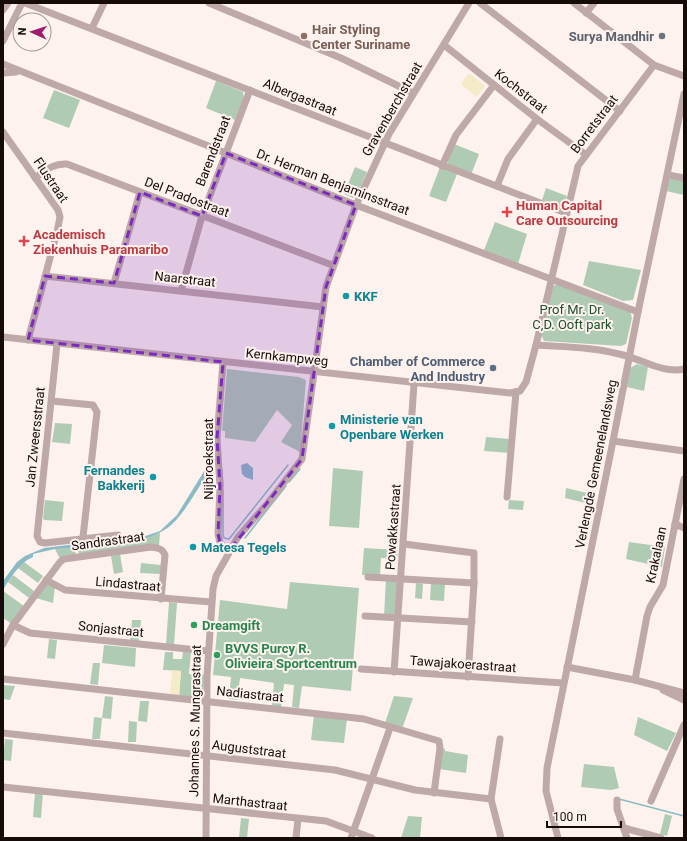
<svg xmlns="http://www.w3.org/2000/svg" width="687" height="841" font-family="Roboto,sans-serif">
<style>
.green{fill:#b0cbb4}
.sand{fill:#f5ebc6}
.water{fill:#8abbc4}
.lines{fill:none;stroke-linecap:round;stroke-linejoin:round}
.stream{stroke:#8abbc4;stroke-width:1.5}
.minor{stroke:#bea9a8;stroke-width:7}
.marked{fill:#7b2cbf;fill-opacity:0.2;stroke:#7b2cbf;stroke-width:3;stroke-dasharray:8 5;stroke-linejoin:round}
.education-dot{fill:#8d6e63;stroke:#fdf2ee;stroke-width:1.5}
.worship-dot{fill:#6b7280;stroke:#fdf2ee;stroke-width:1.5}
.health-dot{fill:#e0444e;stroke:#fdf2ee;stroke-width:1.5}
.culture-dot{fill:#0f9aa8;stroke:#fdf2ee;stroke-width:1.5}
.service-dot{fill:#5c6f8a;stroke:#fdf2ee;stroke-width:1.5}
.leisure-dot{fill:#2e9e5b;stroke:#fdf2ee;stroke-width:1.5}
.labels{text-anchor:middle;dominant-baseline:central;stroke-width:4;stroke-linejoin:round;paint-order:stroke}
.education-label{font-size:13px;font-weight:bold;fill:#785e54;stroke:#fdf2ee;text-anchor:start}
.worship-label{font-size:13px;font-weight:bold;fill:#5b616d;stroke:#fdf2ee;text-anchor:end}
.street-label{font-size:13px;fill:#150c09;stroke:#fdf2ee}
.health-label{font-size:13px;font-weight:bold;fill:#be3a42;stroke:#fdf2ee;text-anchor:start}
.culture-label{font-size:13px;font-weight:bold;fill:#0d838f;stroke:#fdf2ee;text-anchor:start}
.park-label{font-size:13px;fill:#1c502b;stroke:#fdf2ee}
.service-label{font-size:13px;font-weight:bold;fill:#4e5e75;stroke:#fdf2ee;text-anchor:end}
.leisure-label{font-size:13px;font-weight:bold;fill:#27864d;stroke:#fdf2ee;text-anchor:start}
</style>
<rect width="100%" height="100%" fill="#fdf2ee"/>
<g class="green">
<path d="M216,81L243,92L244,99L235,120L206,108Z"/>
<path d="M54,90L80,100L69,128L43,118Z"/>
<path d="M454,144L479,154L471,175L448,164V160Z"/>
<path d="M355,167L367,172L357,195L353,198L344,194Z"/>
<path d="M440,167L457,174L446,202L429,196Z"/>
<path d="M670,177L684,180V195L666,191Z"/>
<path d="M546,188L567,196L563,208L542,200Z"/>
<path d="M495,222L527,234L518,264L484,250Z"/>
<path d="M589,261L641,270L633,300L623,301L583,285Z"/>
<path d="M559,284L630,311L632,318L626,344L621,346L544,341L541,334L552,286Z"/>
<path d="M637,364L648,367L644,391L627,387L630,368Z"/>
<path d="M227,369L299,377L306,380L300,452L281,442L292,425L277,410L255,442L225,438V431H222Z"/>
<path d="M55,423L72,424L70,444L52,442Z"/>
<path d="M486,437L511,439L510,453L484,451Z"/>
<path d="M333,468L363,471L359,528L329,526Z"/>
<path d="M566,488L596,495L594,505L565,498Z"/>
<path d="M45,500L64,502L62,521L44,520L43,518Z"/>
<path d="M509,500L524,501L523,510L508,509Z"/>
<path d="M160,533L159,545L79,554L77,546L129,543Z"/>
<path d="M629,542L665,547L662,567L626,559Z"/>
<path d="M75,548L76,555L60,559L55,549Z"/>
<path d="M364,548L398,550L397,559L381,558L380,576L362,575Z"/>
<path d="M120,554L123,572L114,574L111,556Z"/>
<path d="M24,562L43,576L38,583L18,568Z"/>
<path d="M141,563L161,565V574L140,573Z"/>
<path d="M13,575L34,591L29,598L8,582Z"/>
<path d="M386,579L398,580L397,615L384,616Z"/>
<path d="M290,582L359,588L351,691L302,686L299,708L292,707L294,685L284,684L281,708L272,707L274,683L240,678L237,700L229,699L231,677L213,675L220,600L287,609Z"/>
<path d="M431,582L445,583L444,601L430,600Z"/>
<path d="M416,583L423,584L422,599L415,598Z"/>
<path d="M47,584L55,586L53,603L36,598Z"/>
<path d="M3,591L24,606L12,624L3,618Z"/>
<path d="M169,602L177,603L174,645L166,644Z"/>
<path d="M132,620H141L139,641H130Z"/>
<path d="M49,639L57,640L55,659L47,658Z"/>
<path d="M104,645L136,648L135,667L102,663Z"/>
<path d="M165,652H173V659H182L183,652H191L189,674L205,675L202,698L179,697L181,671L163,670Z"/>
<path d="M93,663H100L98,685L90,684Z"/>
<path d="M3,685L15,686L10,700L3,699Z"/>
<path d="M105,696L113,697L111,719L102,718L100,739H92L94,717L102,718Z"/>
<path d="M394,696L413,698L402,729L385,723Z"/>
<path d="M140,701H149L147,722L138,721Z"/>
<path d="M314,715L347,719L344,743L311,740Z"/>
<path d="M638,717L676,733L667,751L634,735Z"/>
<path d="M129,721L137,722L136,742H128Z"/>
<path d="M5,739L13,740L11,761L3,760Z"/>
<path d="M442,748L445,749V751L468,755L466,773L439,769Z"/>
<path d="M584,764L614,767L619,788L611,790L581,787Z"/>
<path d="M35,792L43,793L41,818L33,817Z"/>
<path d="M665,814L672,816L667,836L660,834Z"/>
<path d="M408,816L422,817L420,838H401Z"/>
<path d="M241,818L249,819L247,838H239Z"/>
</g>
<g class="sand">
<path d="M468,74H470L484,85V88L476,97L461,84Z"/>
<path d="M172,670L181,671L179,697L170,696Z"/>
</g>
<g class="water">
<path d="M247,463L253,468V480L245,477L242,474L241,465Z"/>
<path d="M206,468L209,470L208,473C176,522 175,538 111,544C101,545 87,549 77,546L78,544L109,540L137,539L160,531L177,515Z"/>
<path d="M76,544V548L55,549L33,554V557C19,563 11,577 3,590V581L17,562L25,556L44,548Z"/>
</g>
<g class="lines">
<g class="stream">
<path d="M222,470L223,486"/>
<path d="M289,482L300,469"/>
<path d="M223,490V535L224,538L229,539L288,465"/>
<path d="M245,538L286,486"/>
<path d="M619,799L684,816"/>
</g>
<g class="minor">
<path d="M25,3L566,213"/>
<path d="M209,3L341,58L413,93"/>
<path d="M480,3L620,111"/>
<path d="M574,3L654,65L684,76"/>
<path d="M3,10L8,3"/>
<path d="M586,13L594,3"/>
<path d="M92,28L104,3"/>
<path d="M3,41L22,3"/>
<path d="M444,45L537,119L585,154"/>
<path d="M3,64L356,205L638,312"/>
<path d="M3,73L16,72"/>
<path d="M3,132L58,210L60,217L57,232L28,340"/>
<path d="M442,166L456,135L494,85"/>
<path d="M668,175L684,178"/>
<path d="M35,178C46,170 54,163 67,164L332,265"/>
<path d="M497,186L508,159L537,119"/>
<path d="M45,276L323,307"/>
<path d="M114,283L140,192"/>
<path d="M181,291L202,216L250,90"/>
<path d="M3,337L510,393L520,391L526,382L536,345L578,166L654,65"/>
<path d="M57,344L37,536L40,542L45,543L118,535"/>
<path d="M536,345C564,347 592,347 619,354C640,358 662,374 684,369"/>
<path d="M223,362L217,438L220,487L218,534L220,543L228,552"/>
<path d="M52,401L93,405L97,412L83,537"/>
<path d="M613,441L684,451"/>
<path d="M507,497L516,392"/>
<path d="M675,524L684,528"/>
<path d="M404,544L474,553V583L468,677"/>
<path d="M368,577L474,583"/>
<path d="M46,580L65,590L211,602"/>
<path d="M365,616L472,622"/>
<path d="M13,625L30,633L208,651"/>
<path d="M3,644L13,625L60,562L64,559L151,547C158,548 162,548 165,555L161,599"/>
<path d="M567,667L635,680L684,693"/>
<path d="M361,669L563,683"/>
<path d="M394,672L414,384"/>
<path d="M3,679L364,719L439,741L440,748L434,793"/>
<path d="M635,680L647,616L650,607L663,585L684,479"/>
<path d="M663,690L684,700"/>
<path d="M3,733L335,770L415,790L491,799"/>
<path d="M500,739L491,799L501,838"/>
<path d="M3,787L326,821L372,838"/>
<path d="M617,800V809L627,838"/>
<path d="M651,801L684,725"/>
<path d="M624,828L661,838"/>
<path d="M206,838L207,675L213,589L216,576L238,537L268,503L302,459L326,287L356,205L389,134L469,3"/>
<path d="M296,838L298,819"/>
<path d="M351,838L390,728"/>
<path d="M558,838L546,791L547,768L613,441L638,312L684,94"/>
</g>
</g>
<path class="marked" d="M226,153L356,205L326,287L302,459L228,552L220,543L218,534L220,487L217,438L223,362L28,340L45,276L114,283L140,192L202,216Z"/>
<circle class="education-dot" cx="304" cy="36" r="4"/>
<circle class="worship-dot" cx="662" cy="36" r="4"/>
<g class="health-dot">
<path d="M505 206h4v4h4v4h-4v4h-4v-4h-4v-4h4z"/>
<path d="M22 235h4v4h4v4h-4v4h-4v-4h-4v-4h4z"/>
</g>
<g class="culture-dot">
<circle cx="346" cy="296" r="4"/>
<circle cx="332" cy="426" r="4"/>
<circle cx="153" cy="477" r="4"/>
<circle cx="193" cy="547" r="4"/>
</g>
<circle class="service-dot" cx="493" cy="368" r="4"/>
<g class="leisure-dot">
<circle cx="194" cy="625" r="4"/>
<circle cx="217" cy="655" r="4"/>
</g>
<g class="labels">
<g class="education-label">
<text x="312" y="29">Hair Styling<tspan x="312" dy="15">Center Suriname</tspan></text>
</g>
<g class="worship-label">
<text x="654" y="36">Surya Mandhir</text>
</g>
<g class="street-label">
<text transform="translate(521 91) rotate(38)">Kochstraat</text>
<text transform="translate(300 97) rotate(22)">Albergastraat</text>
<text transform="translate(392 109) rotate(-60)">Gravenberchstraat</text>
<text transform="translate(594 124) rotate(-53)">Borretstraat</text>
<text transform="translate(213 151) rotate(-69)">Barendstraat</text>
<text transform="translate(51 180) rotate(56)">Flustraat</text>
<text transform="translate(333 182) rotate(21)">Dr. Herman Benjaminsstraat</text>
<text transform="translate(187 197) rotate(21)">Del Pradostraat</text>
<text transform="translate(185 279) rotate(6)">Naarstraat</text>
<text transform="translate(287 357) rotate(6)">Kernkampweg</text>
<text transform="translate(35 437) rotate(-84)">Jan Zweersstraat</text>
<text transform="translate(208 459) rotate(-90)">Nijbroekstraat</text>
<text transform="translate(596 464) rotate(-79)">Verlengde Gemeenelandsweg</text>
<text transform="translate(393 527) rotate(-86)">Powakkastraat</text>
<text transform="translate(108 541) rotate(-8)">Sandrastraat</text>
<text transform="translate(656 555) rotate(-78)">Krakalaan</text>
<text transform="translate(128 584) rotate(5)">Lindastraat</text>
<text transform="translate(111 629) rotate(6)">Sonjastraat</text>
<text transform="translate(463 664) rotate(4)">Tawajakoerastraat</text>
<text transform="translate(250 694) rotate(6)">Nadiastraat</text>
<text transform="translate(195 721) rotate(-89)">Johannes S. Mungrastraat</text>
<text transform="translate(249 749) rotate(7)">Auguststraat</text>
<text transform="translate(250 802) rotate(6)">Marthastraat</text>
</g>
<g class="health-label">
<text x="516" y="205">Human Capital<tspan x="516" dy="15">Care Outsourcing</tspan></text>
<text x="33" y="234">Academisch<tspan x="33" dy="15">Ziekenhuis Paramaribo</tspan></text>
</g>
<g class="culture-label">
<text x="354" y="296">KKF</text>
<text x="340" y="419">Ministerie van<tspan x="340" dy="15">Openbare Werken</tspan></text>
<text x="145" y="470" text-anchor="end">Fernandes<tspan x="145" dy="15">Bakkerij</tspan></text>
<text x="201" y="547">Matesa Tegels</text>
</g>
<g class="park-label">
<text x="572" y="309">Prof Mr. Dr.<tspan x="572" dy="15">C,D. Ooft park</tspan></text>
</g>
<g class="service-label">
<text x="485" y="361">Chamber of Commerce<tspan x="485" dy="15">And Industry</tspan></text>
</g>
<g class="leisure-label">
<text x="202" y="625">Dreamgift</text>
<text x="225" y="648">BVVS Purcy R.<tspan x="225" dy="15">Olivieira Sportcentrum</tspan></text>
</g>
</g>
<rect width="687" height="841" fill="none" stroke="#150c09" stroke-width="8"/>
<g transform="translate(32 32) rotate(273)"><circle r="19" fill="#fdf2ee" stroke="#a09692"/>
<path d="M0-3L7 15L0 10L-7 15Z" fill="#9e1b6d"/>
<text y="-6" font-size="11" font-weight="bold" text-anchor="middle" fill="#150c09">N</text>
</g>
<path d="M547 821v6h74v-6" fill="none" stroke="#150c09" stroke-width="2"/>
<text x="553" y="821" font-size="12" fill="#150c09" stroke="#fdf2ee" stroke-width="3" paint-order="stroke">100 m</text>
</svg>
